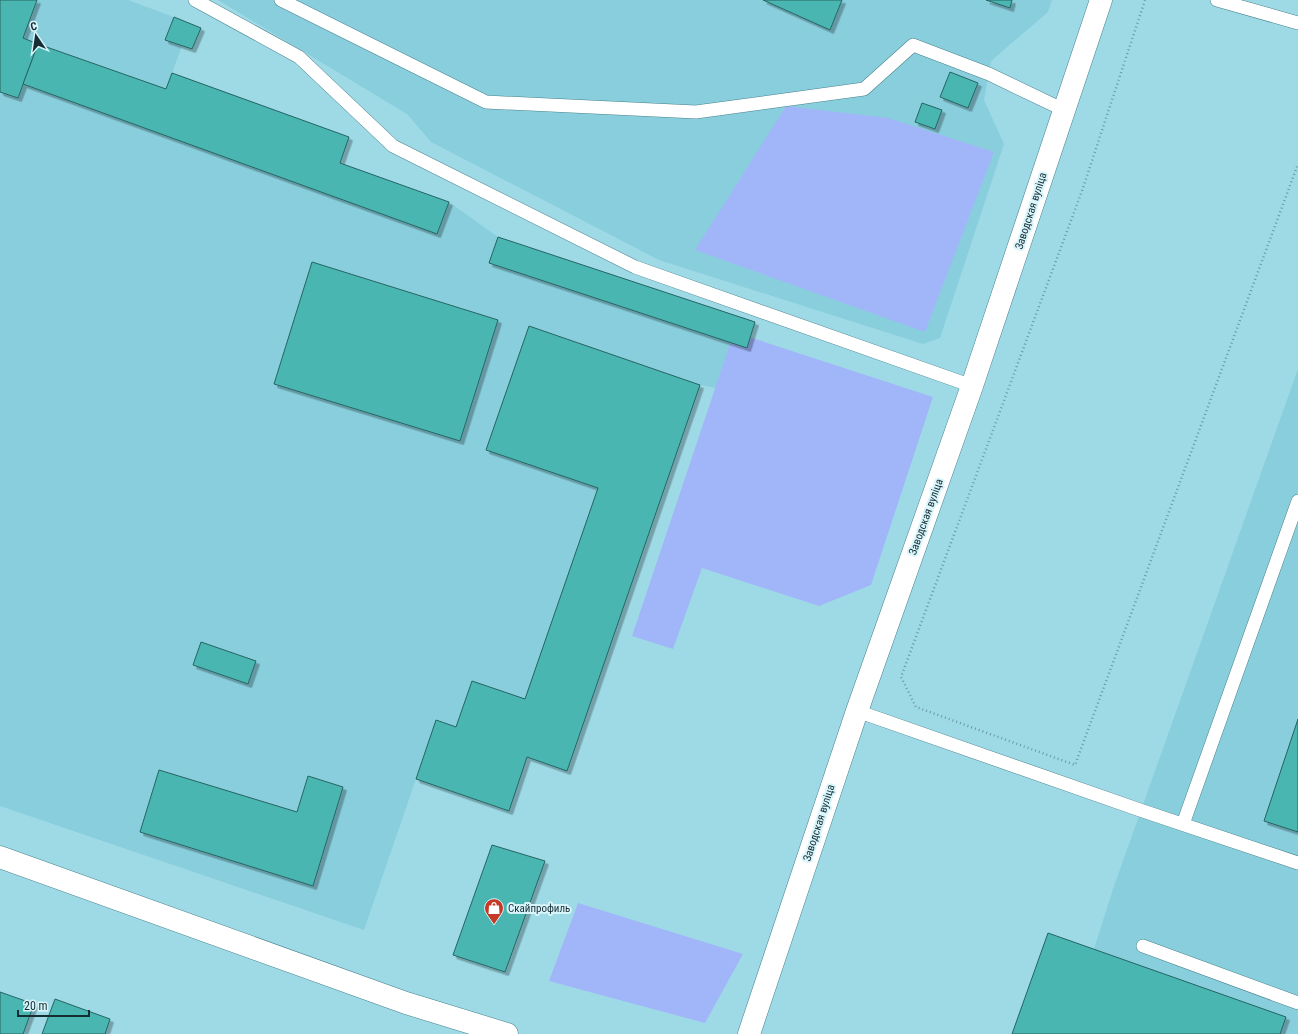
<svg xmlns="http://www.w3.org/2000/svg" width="1298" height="1034" font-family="'Roboto Condensed',sans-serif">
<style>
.built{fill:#89cedc}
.green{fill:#a1b6f9}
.building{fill:#48b6b1;stroke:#266462;filter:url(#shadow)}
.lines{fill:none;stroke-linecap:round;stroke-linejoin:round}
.service-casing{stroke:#47828d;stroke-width:14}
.minor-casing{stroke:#47828d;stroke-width:23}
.secondary-casing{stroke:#47828d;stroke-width:23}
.path{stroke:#6b9aa3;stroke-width:2.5;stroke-dasharray:1 3;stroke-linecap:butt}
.service{stroke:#fff;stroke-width:13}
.minor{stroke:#fff;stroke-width:22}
.secondary{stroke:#fff;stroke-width:22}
.labels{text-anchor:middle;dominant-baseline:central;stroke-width:4;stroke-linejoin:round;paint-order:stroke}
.street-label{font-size:11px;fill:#162e33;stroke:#d8f5fb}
.poi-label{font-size:11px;fill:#162e33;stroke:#d8f5fb;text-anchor:start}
</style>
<defs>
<filter id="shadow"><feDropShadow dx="3.5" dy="3.5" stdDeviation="0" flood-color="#0004"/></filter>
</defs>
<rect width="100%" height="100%" fill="#9edae6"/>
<g class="built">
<path d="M0,0H128L174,17L166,40L182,46L172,73L349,137L340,163L449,202L498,237L755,322L747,348L737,392L700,385L567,771L527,757L509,811L416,779L364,930L0,806Z"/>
<path d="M218,0H1052L1048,12L991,61L984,100L1004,144L940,338L923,344L659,260L431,142L407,114Z"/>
<path d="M1298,369V1034H1012L1048,933L1094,949L1113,889Z"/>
</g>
<g class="green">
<path d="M786,106L888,118L994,152L925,332L695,250Z"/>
<path d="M734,332L933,397L871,585L819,606L702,568L673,649L632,636Z"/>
<path d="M578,903L743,954L705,1023L549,981Z"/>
</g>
<g class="building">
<path d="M0,0H37L23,38L38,44L18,98L0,92Z"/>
<path d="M763,0H842L830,30Z"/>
<path d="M986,0H1012L1010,8Z"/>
<path d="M174,17L201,28L192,49L165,40Z"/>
<path d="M38,44L166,89L172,73L349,137L340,163L449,202L437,234L23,84Z"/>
<path d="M950,72L978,83L968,108L940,97Z"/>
<path d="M922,103L942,110L935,129L915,122Z"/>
<path d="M498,237L755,322L747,348L489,263Z"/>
<path d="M312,262L498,320L460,441L274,384Z"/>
<path d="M529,326L700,385L567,771L527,757L509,811L416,779L436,720L456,727L472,681L525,699L598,488L486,450Z"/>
<path d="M201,642L256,661L248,684L193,665Z"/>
<path d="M1298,719V832L1264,821Z"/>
<path d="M159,770L297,812L308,776L343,787L313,886L140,832Z"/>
<path d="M492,845L545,861L505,972L453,955Z"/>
<path d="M1048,933L1286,1017L1280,1034H1012Z"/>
<path d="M0,992L34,1004L23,1034H0Z"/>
<path d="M55,999L110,1019L105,1034H42Z"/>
</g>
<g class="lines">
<defs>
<g id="service">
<path d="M195,0L299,57L393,146L635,267L972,386"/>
<path d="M281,0L486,102L696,112L864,89L913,45L989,74L1064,110"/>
<path d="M1217,0L1298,23"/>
<path d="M857,711L1140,810L1298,863"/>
<path d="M1183,824L1298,501"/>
<path d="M1143,946L1298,1003"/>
</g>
<path id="minor" d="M0,857L406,1003L507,1034"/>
<path id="secondary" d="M749,1034L857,711L972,386L1101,0"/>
</defs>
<use href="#service" class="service-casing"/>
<use href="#minor" class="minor-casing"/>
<use href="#secondary" class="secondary-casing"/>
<path class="path" d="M1145,0L1082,191L901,677L916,707L1075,765L1298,164"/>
<use href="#service" class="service"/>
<use href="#minor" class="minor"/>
<use href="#secondary" class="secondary"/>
</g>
<defs>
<symbol id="shop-pin" viewBox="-11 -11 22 30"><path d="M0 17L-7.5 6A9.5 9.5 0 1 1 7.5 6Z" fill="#c63927" stroke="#d8f5fb"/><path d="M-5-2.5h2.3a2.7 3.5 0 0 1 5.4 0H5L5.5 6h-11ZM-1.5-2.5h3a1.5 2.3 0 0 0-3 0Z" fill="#fff"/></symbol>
</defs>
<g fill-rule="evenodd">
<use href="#shop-pin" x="483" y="897" width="22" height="30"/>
</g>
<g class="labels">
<g class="street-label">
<text transform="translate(1031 211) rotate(-72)">Заводская вуліца</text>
<text transform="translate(926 517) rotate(-70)">Заводская вуліца</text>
<text transform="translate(819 823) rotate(-72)">Заводская вуліца</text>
</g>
<g class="poi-label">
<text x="508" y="908">Скайпрофиль</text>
</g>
</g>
<g transform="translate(36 36) rotate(347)" stroke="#d8f5fb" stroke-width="3" paint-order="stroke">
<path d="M0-3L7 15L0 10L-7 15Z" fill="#162e33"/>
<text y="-6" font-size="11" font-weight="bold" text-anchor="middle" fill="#162e33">С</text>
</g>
<path d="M18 1010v6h71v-6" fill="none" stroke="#162e33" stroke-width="2"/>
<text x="24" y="1010" font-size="12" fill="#162e33" stroke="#d8f5fb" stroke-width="3" paint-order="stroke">20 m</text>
</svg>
